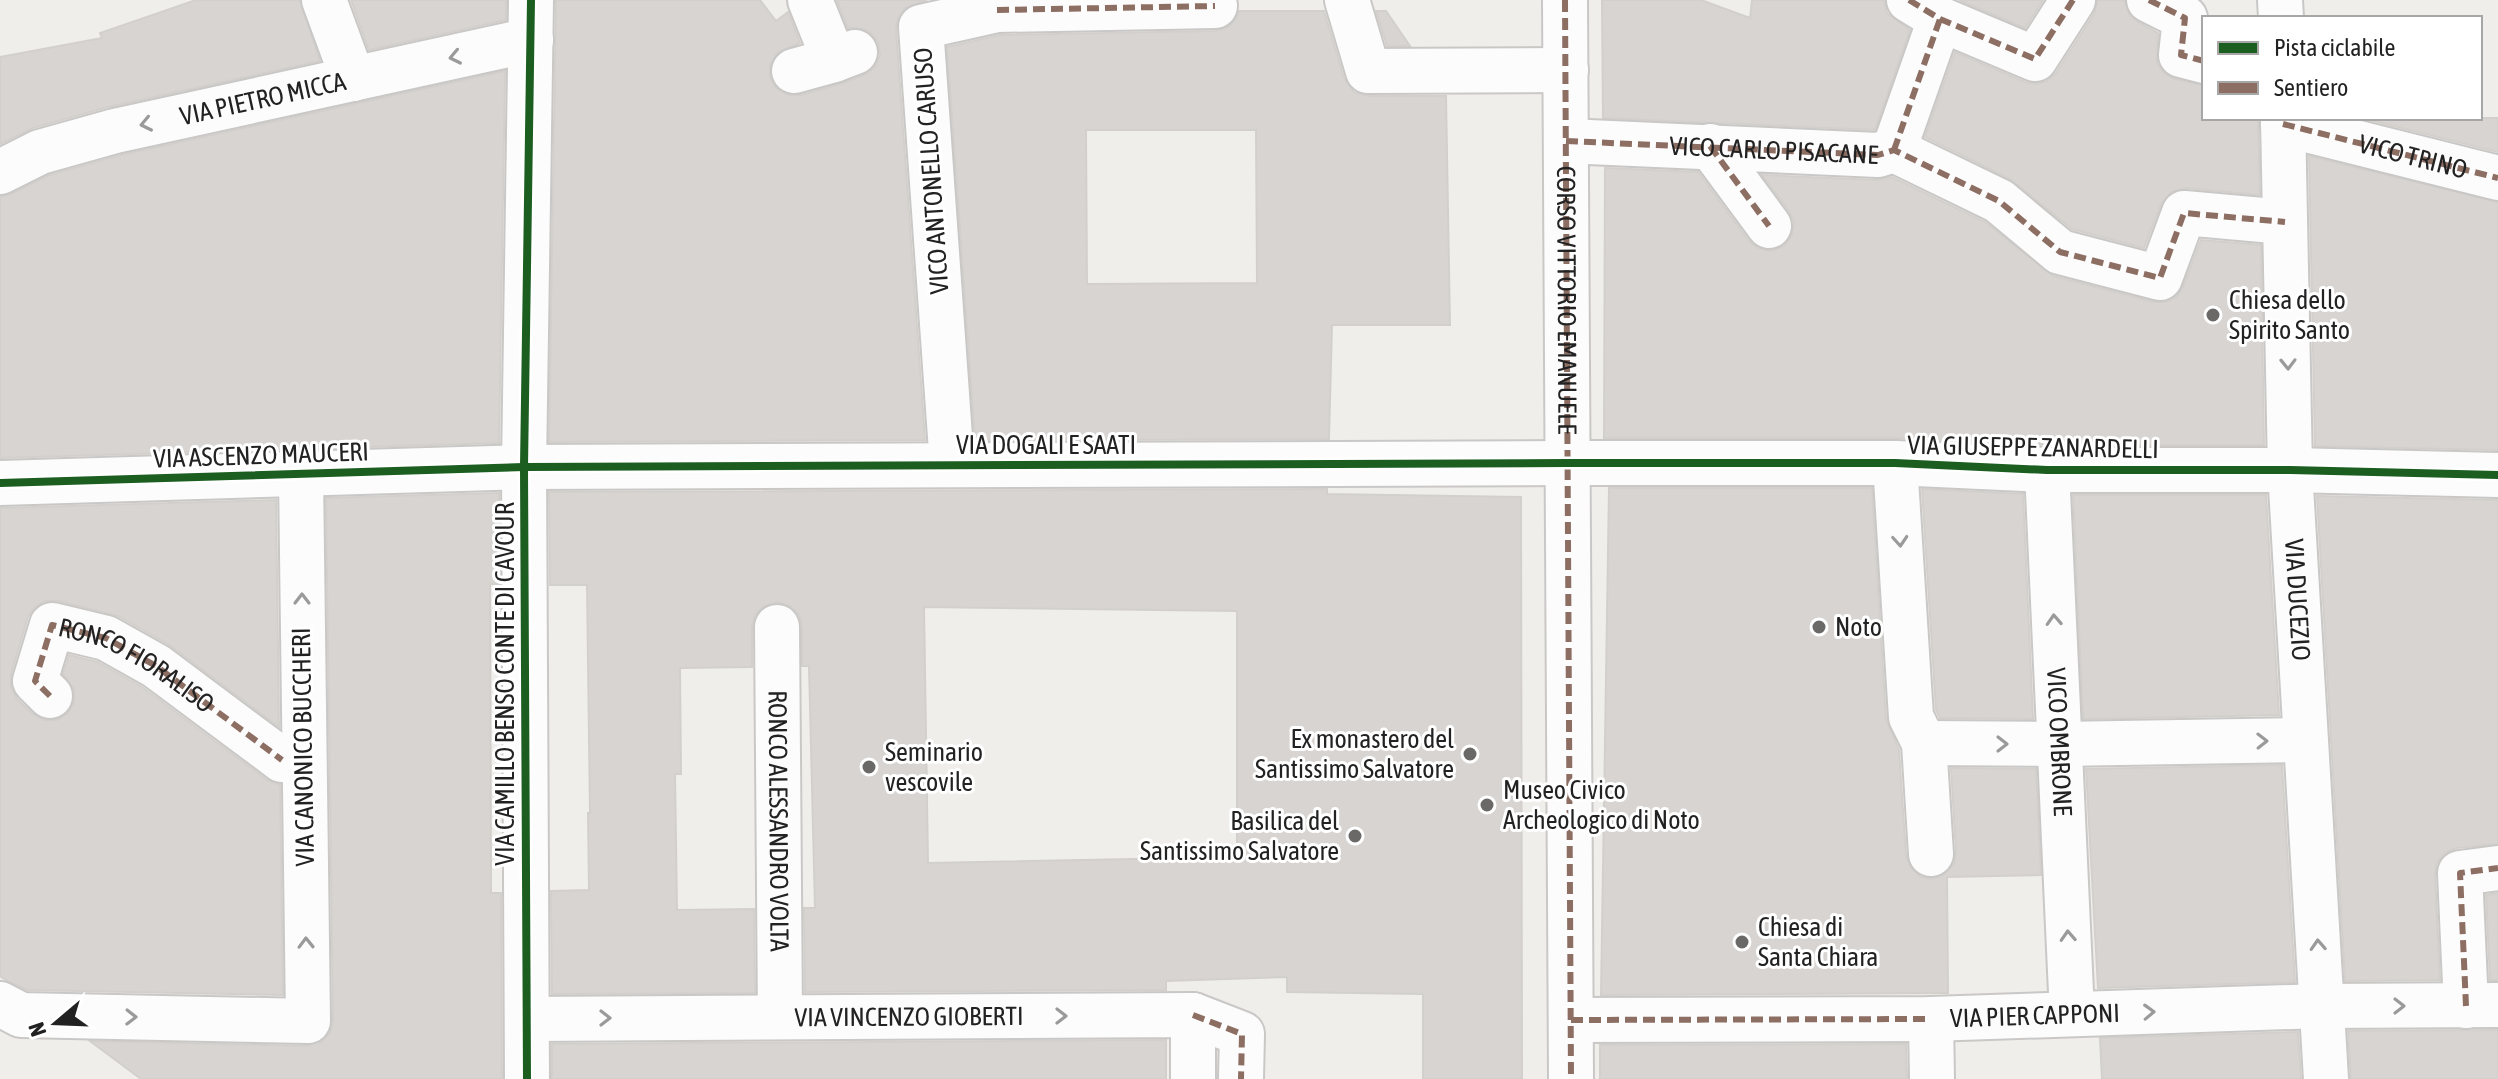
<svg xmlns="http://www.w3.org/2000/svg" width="2498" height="1079" font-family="'Asap Condensed',sans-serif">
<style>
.building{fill:#d7d4d2;stroke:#d3d0cc;stroke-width:2;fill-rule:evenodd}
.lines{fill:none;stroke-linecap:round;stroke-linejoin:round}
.minor-casing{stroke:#c9c8c7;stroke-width:48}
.minor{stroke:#fdfcfc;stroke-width:44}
.quiet{stroke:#8d6e63;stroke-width:6;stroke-dasharray:12 6;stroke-linecap:butt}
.cycleway-casing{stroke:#fff;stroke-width:13}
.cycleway{stroke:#1b5e20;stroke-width:8}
.oneway{stroke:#9a9a9a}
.poi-dot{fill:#6a6968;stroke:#fff;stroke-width:3}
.labels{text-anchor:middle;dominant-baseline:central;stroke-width:6;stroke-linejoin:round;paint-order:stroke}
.street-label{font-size:26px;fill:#222;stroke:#fff}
.poi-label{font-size:26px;fill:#222;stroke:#fff;text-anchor:start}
</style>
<rect width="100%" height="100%" fill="#f0eeeb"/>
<g class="building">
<path d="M196,0H300L320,61L108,107L33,128L0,144V57L102,38L100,33Z"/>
<path d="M351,0H506V20L369,50Z"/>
<path d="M556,0H760L776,21L788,12L800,43L777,53L770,65V77L776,88L788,95H801L843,83L864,75L875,67L880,55L878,42L870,32L860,28H848L837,0H927L905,8L898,18L896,29L925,440L549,442Z"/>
<path d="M1602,0H1701L1750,18L1752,0H1884L1887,13L1910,30L1875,130L1603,118Z"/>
<path d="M1959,0H2043L2025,28Z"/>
<path d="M2098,0H2124L2129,14L2138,22L2158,33L2157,63L2164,73L2175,79L2204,85V118H2258L2260,195L2186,188L2172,192L2161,204L2144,248L2072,229L2010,179L1925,137L1955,52L2025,82L2036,84L2047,81L2056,73L2094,14Z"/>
<path d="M1239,11H1324L1344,78L1354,92L1368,96H1446L1450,325H1332L1329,439L975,440L947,47L1000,35L1215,31L1228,27L1236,19ZM1086,130H1256L1257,283L1087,284Z"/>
<path d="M1376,11H1386L1410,46H1387Z"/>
<path d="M505,71L499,443L0,458V197L11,194L49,175L121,155Z"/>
<path d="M2362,118H2498V152Z"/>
<path d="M2309,156L2498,202V450L2315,446Z"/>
<path d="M1605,168L1698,172L1749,241L1758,248L1771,251L1784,246L1792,235L1794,222L1789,211L1762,175L1877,180L1892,177L1985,222L2053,276L2154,302H2167L2177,296L2183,287L2201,240L2261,245L2264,445H2048L1895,438H1604Z"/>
<path d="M1609,488H1872L1886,719L1899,750L1906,856L1911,868L1921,877L1933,879L1945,874L1954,864L1956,852L1951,768L2036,769L2041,875L1947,877L1948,993L1601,995Z"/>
<path d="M1327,489V494L1521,497L1522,1079H1423V994L1287,992V977L1166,981V990L805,992L804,908H815L809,666H802V627L799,615L790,606L778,602L764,606L755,615L752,627V667L680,668L681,774H675L677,910L754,909L755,993L552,994L551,891L589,890L588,813H590L587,585H550L549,492ZM924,607L1237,611V857L928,863Z"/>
<path d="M1922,489L2023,494L2033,719L1940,718L1936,710Z"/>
<path d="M499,493L500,584H490L491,893H501L502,1079H141L90,1041L307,1046L321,1042L330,1033L333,1021L326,498Z"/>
<path d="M2073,495H2266L2279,715L2083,719Z"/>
<path d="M2317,496L2498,500V844L2456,848L2445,853L2437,863L2435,874L2440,980L2345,981Z"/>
<path d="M276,500L279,727L168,644L118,616L58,601H45L35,607L28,617L11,674V686L17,699L33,714L44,720H57L68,713L74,702V689L63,674L69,655L97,662L142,687L267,780L280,785L283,995L27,990L7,981L0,976V508Z"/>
<path d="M2282,765L2295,982L2098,988L2086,769Z"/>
<path d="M2498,893V980H2490L2486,895Z"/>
<path d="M2498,1030V1079H2351L2348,1031Z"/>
<path d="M2298,1032L2301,1079H2102L2100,1038Z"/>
<path d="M1166,1040V1079H552V1044Z"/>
<path d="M1906,1044L1907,1079H1600V1045Z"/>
</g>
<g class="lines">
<defs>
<g id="minor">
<path d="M324,0L353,79"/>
<path d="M810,0L834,60L855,52"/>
<path d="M1347,0L1368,71L1566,70"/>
<path d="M1565,0L1571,1079"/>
<path d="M1909,0L1940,19L2035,59L2073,0"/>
<path d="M2149,0L2185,18L2181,55L2204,61"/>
<path d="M2280,0L2281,18"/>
<path d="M794,71L834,60"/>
<path id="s1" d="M2283,118L2290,470L2326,1079"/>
<path d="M2283,124L2498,178"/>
<path d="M1566,141L1878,155L1894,150L1999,201L2060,252L2160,278L2184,213L2285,222"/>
<path d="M1710,146L1769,226"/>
<path d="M1894,150L1940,19"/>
<path id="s2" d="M0,172L40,152L115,131L531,40"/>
<path d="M1895,463L1911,717L1924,743L1931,854"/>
<path d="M952,465L921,27L997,10L1215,6"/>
<path id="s3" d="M2047,470L2072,1014"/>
<path d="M0,483L524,467L1567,463H1895L2047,470H2290L2498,475"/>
<path id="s4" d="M777,627L780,1017"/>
<path d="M50,696L35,681L52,625L106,638L156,666L282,760"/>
<path d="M1924,743L2059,744L2305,740"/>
<path d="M0,1004L21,1015L308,1021L301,474"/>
<path d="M2466,1006L2460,873L2498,868"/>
<path id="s5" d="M527,1019L1193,1015L1242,1034L1241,1079"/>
<path d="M1931,1019L1932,1079"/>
<path id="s6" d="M1571,1020L1931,1019L2321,1006L2498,1005"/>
<path d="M527,1079L524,467L531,0"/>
<path d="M1193,1079V1015"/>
</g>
</defs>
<use href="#minor" class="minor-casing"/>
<use href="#minor" class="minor"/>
<g class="quiet">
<path id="s7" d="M1565,0L1571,1079"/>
<path d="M1909,0L1940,19L2035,59L2073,0"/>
<path d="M2149,0L2185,18L2181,55L2204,61"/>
<path d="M997,10L1215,6"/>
<path id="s8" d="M2283,124L2498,178"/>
<path id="s9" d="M1566,141L1878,155L1894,150L1999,201L2060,252L2160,278L2184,213L2285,222"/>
<path d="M1710,146L1769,226"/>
<path d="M1894,150L1940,19"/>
<path id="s10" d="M50,696L35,681L52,625L106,638L156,666L282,760"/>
<path d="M2466,1006L2460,873L2498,868"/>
<path d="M1193,1015L1242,1034L1241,1079"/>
<path d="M1571,1020L1931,1019"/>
</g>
<defs>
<g id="cycleway">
<path d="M0,483L524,467L1567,463H1895L2047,470H2290L2498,475"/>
<path d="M527,1079L524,467L531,0"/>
</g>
</defs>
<use href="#cycleway" class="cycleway-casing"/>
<use href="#cycleway" class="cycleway"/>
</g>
<defs><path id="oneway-chevron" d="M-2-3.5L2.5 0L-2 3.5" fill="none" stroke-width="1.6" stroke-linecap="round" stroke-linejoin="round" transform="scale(2)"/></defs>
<g class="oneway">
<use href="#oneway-chevron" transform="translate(455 57) rotate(168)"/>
<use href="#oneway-chevron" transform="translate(146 124) rotate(168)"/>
<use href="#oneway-chevron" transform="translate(2288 364) rotate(89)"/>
<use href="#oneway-chevron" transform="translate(1900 541) rotate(86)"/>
<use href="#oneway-chevron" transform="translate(302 599) rotate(-90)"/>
<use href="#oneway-chevron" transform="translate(2054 620) rotate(-93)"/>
<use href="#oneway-chevron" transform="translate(2262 741) rotate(-1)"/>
<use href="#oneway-chevron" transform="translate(2002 744)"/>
<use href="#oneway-chevron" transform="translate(2068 936) rotate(-93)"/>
<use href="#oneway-chevron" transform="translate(306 943) rotate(-91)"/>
<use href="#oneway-chevron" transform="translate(2318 945) rotate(-93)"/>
<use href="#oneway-chevron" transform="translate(2399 1006)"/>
<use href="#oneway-chevron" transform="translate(2149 1012) rotate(-2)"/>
<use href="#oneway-chevron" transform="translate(1061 1016)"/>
<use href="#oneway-chevron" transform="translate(131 1017) rotate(1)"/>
<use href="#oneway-chevron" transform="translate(605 1018)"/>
</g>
<g class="poi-dot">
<circle cx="2213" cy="315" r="8"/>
<circle cx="1819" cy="627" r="8"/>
<circle cx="1470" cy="754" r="8"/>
<circle cx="869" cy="767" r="8"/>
<circle cx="1487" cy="805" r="8"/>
<circle cx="1355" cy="836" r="8"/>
<circle cx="1742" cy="942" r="8"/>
</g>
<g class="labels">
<g class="street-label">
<text stroke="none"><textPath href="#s2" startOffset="274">VIA PIETRO MICCA</textPath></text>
<text stroke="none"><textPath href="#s9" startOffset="208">VICO CARLO PISACANE</textPath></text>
<text stroke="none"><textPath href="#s8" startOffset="134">VICO TRINO</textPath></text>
<text transform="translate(931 171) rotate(-94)">VICO ANTONELLO CARUSO</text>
<text stroke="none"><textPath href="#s7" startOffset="300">CORSO VITTORIO EMANUELE</textPath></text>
<text x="1046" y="445">VIA DOGALI E SAATI</text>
<text transform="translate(2033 447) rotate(1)">VIA GIUSEPPE ZANARDELLI</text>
<text transform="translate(261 455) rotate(-2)">VIA ASCENZO MAUCERI</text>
<text stroke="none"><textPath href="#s1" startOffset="482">VIA DUCEZIO</textPath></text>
<text stroke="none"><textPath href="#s10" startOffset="174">RONCO FIORALISO</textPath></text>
<text transform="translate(505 684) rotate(-90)">VIA CAMILLO BENSO CONTE DI CAVOUR</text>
<text stroke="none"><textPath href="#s3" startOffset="272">VICO OMBRONE</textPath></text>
<text transform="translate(303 747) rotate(-91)">VIA CANONICO BUCCHERI</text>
<text stroke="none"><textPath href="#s4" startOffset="194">RONCO ALESSANDRO VOLTA</textPath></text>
<text stroke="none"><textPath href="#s5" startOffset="382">VIA VINCENZO GIOBERTI</textPath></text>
<text stroke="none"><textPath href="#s6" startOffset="464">VIA PIER CAPPONI</textPath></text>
</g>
<g class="poi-label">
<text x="2229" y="300">Chiesa dello<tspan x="2229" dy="30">Spirito Santo</tspan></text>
<text x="1835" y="627">Noto</text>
<text x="1454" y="739" text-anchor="end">Ex monastero del<tspan x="1454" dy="30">Santissimo Salvatore</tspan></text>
<text x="885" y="752">Seminario<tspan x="885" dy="30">vescovile</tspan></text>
<text x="1503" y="790">Museo Civico<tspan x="1503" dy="30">Archeologico di Noto</tspan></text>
<text x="1339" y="821" text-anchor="end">Basilica del<tspan x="1339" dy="30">Santissimo Salvatore</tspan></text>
<text x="1758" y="927">Chiesa di<tspan x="1758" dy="30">Santa Chiara</tspan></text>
</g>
</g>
<rect x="2202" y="16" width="280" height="104" fill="#ffffff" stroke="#a7a7a7" stroke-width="2"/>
<rect x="2218" y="42" width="40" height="12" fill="#1b5e20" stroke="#a7a7a7" stroke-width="2"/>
<text x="2274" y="56" font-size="24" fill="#222222">Pista ciclabile</text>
<rect x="2218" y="82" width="40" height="12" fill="#8d6e63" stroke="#a7a7a7" stroke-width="2"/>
<text x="2274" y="96" font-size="24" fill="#222222">Sentiero</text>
<g transform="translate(56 1023) rotate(251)" stroke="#ffffff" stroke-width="6" paint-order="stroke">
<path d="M0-6L14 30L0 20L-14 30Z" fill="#222222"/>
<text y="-12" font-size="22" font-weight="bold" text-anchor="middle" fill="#222222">N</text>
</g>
</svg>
